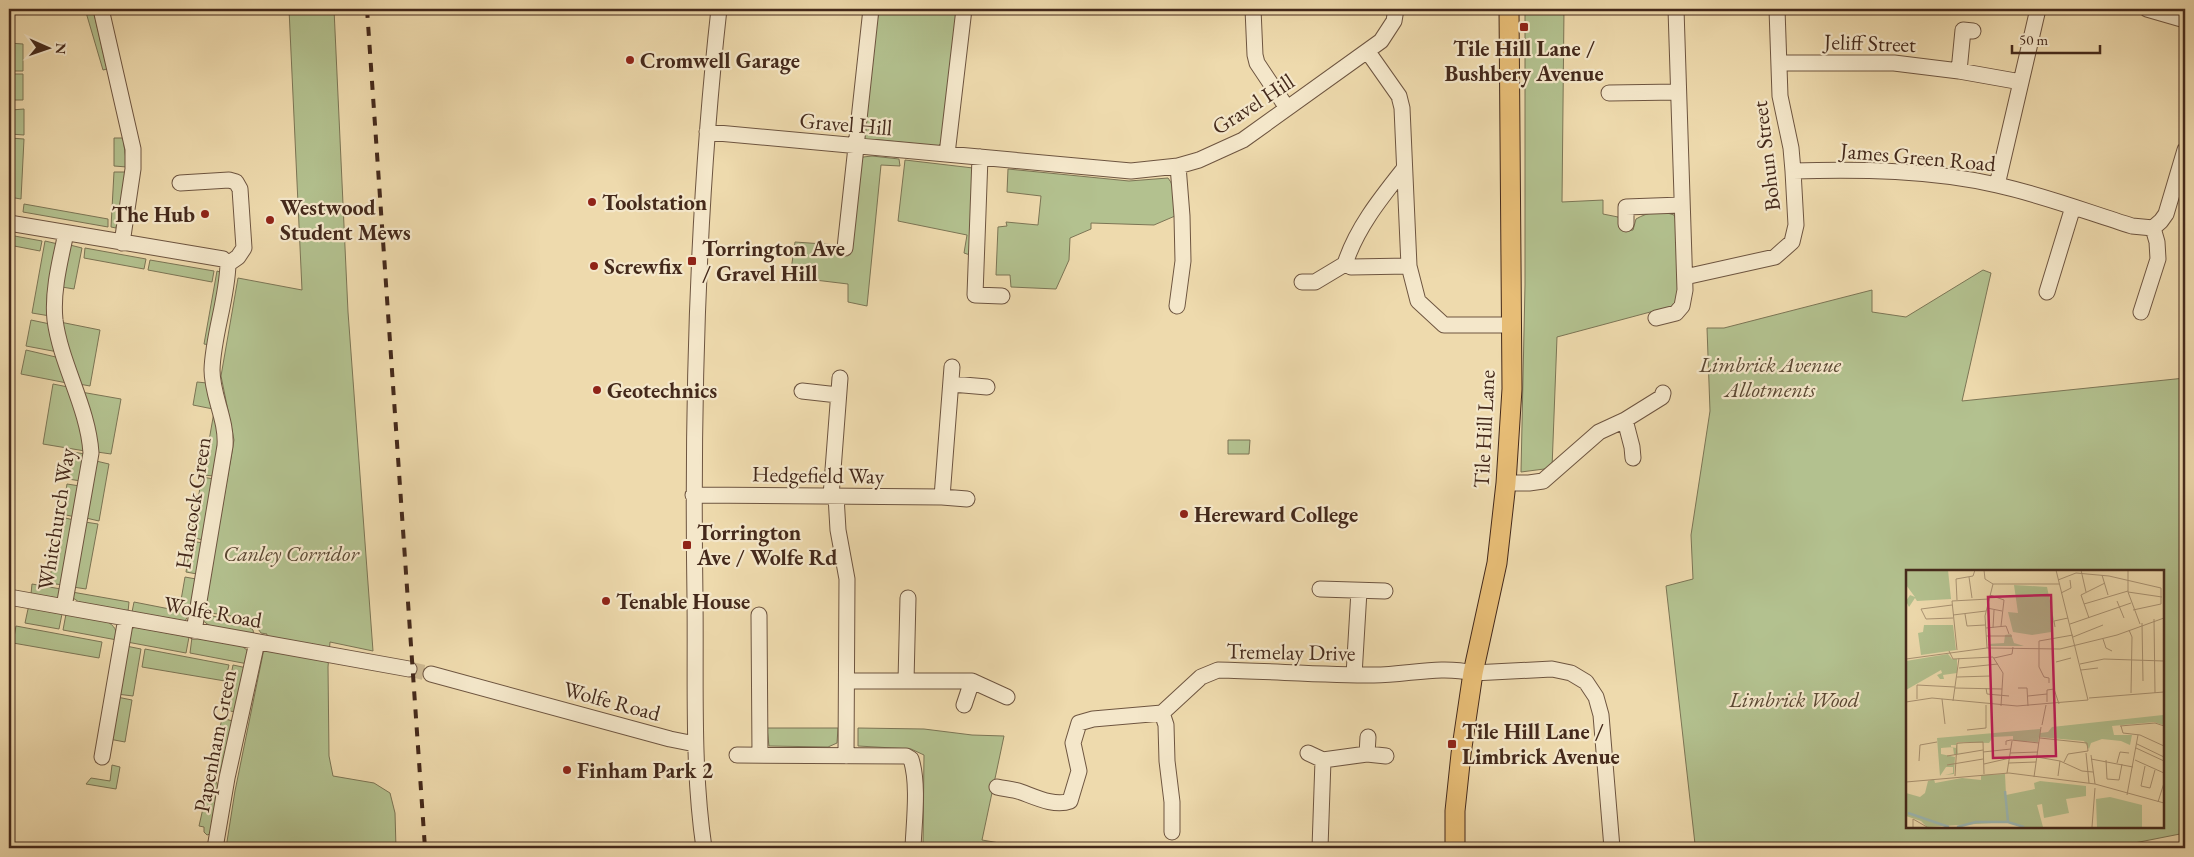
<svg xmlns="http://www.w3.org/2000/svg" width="2194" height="857" font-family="'EB Garamond',serif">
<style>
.green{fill:#b3c18f;stroke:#7c7555;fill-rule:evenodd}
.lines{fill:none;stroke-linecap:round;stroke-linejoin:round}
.minor-tunnel{stroke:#ccb790;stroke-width:15;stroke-dasharray:15 8;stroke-linecap:butt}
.minor-casing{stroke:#6e5540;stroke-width:17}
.major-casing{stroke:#44291b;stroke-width:21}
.minor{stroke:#f4e7ca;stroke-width:15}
.major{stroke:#e7bd76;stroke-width:19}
.rail{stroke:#44291b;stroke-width:4;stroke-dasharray:9 9;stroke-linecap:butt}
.poi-dot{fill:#8f2418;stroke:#f4e7ca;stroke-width:2}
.labels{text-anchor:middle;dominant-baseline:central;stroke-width:4.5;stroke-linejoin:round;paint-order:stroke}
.street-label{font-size:22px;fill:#44291b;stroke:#f4e7ca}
.poi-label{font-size:22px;font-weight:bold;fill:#44291b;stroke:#f4e7ca;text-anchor:start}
.park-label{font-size:22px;font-style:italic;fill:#5a4732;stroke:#f4e7ca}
.inset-river{fill:none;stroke:#9cb8b4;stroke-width:2.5}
.inset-road{fill:none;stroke:#aa9373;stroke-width:1}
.view{fill:#c2185b;fill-opacity:0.15;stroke:#c2185b;stroke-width:2.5}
.inset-edge{fill:none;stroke:#44291b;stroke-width:2.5}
</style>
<rect width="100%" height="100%" fill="#eedaad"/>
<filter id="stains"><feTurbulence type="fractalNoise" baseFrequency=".004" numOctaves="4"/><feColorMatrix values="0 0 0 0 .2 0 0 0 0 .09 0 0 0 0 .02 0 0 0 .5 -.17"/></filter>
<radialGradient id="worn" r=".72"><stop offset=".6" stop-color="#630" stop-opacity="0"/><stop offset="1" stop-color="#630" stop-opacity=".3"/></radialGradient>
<path class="green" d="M85,9H93L107,69L103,70Z
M289,9H334L348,312L373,651L330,642L328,667L329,756L333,776L374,783L390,793L395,813L396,848H226L235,791L267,634L261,633L251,619L204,612L234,440L221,376L238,278L302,290Z
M879,9H958L941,143L938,146L860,138Z
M1525,9H1564L1562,202L1603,200V214L1618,217L1623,230H1633L1636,219C1648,212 1660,210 1674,215L1676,220L1679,302L1675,310L1654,311L1557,337L1552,468L1521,472L1525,285Z
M9,43L23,44V71H9Z
M9,74H23V100H11Z
M24,109V135L10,134L11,110Z
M10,138L24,139L21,199L9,197Z
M114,138H123L127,167L114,166Z
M872,156L899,159L900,166L881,165L867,306L848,302V284L790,277L795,242L852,246L861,162L863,157Z
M905,160L973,168V256L964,253L967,235L898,221Z
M1008,169L1129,181L1168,178C1176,187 1175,204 1175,216L1154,225L1091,223V229L1070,238L1069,260L1056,289L1011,287L1010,275H996L998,227L1007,226L1006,222L1038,225L1041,196L1007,192Z
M114,172H126L116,228L111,227Z
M24,204L108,219V227L23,212Z
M9,235L42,241L40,251L9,245Z
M45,241L58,244L50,316L32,313Z
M70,245L82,248L74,289L62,287Z
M85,248L146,259L144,269L84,258Z
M150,260L214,271L212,282L148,270Z
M1983,270L1991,273L1962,401L2185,378V833L2109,848H1702L1695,844L1666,586L1693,579L1691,535L1710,411L1707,328H1724L1872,290V312L1906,317ZM1908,571H2163V826H1908Z
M217,271L223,273L210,345L204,344Z
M31,320L50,324L58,352L26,346Z
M60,322L100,330L90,386L79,384Z
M26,350L60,358L67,383L21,374Z
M197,382L207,383L213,409L193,405Z
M53,384L68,387L83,438L85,451L43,444Z
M81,392L121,399L111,454L97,452Z
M214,412L219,431L214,476L203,475Z
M1228,440H1250L1249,454H1228Z
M73,452L85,454L81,481L68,479Z
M96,461L109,464L99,521L86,518Z
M202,477L214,479L203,540L191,537Z
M67,484L80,486L75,517L62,514Z
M61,517L74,520L63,585L49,583Z
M85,522L98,524L86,589L73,587Z
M191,541L203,543L197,574L186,572Z
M185,577L196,579L191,608L180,606Z
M32,584L61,589L60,597L57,598L31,594Z
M72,592L129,602L128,612L79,602L73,598Z
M134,602L190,613L185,621L132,612Z
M30,608L62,614L59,629L25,623L28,609Z
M66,614L106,621C115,626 117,630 117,640L63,630Z
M202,614L243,622L253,630L254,635L210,626L202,620Z
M16,626L102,642L99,658L13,643Z
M135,627L189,637L186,653L127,642L130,630Z
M192,637L242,646L249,652L248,664L190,653Z
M126,646L141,649L133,696L117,694Z
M145,649L229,665L225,681L142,667Z
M233,665L247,668L236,712L224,710Z
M117,697L132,700L125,742L109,739Z
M222,718L236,722L221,771L217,774L211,773Z
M767,728H838L837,743L828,747L769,746Z
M858,728L924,729L972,735L1004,736L982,840L1029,848H923L924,755L911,749L858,746Z
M112,765L120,767L116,789L86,784L91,778L110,781Z
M210,777L215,778L219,789L210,834L207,835L204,832V827L199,826Z"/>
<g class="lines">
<path class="minor-tunnel" d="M409,669L431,674"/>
<g class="minor-casing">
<path id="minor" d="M101,9L133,149V169L122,243
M1253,9L1255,55L1257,63L1287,108
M2147,9L2185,20
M1368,52L1399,96L1402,108L1409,266L1418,301L1444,325H1512
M1779,63H1894L1959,71L2021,82
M1959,71L1963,30L1973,31
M1609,93L1678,92
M707,132L1131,171L1178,166L1199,160L1243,140L1381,41L1394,21L1396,9
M947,154L964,9
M980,157L975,295L1002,296
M1403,170C1380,199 1356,229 1345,264L1351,267L1409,266
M1793,171C1861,169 1931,170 1997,185C2043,195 2087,212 2132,226L2153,228L2161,221L2166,214L2185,150
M180,183L229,180L236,182L240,189L244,248L238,257L228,264
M1997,185L2038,9
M9,223L223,259L228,264
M1626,224V207L1681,205
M845,248L871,9
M1685,277L1775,257L1792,242L1796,225L1793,171L1791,148L1780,96L1777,9
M1302,282H1315L1345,264
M2047,292L2073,207
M1177,306L1183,261L1182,216L1178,166
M2141,312L2158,259L2157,242L2153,228
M1656,318L1676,313L1682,306L1685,290L1676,9
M952,384L987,387
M802,391L838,395
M1625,420L1662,397L1663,393
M1506,483H1529L1543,481L1599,432L1625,420L1632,447L1633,458
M693,495L942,497L952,367
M831,496L840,378
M836,496L838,530L847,579L846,756
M942,497L967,499
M1320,589L1385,591
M9,597L409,669
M64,607L91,453C88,407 61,365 55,320C52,292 60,261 66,233
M759,615L760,755
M194,631L225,446C227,420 212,396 212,370C213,335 227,300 228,264
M431,674L670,739L695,744
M1354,675L1359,591
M847,681H972L1007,697
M906,681L908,598
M964,705L972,681
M1162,713L1166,725L1167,761L1172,802V832
M1308,753L1323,760
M1367,754L1368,737
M737,755L906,756L911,759C919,784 914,822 913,848
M102,757L126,618
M997,787C1005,789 1013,789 1021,792C1035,797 1055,807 1070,801L1079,771L1073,743L1079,723L1093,719L1162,713L1201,677L1218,670C1270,671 1322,675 1374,675C1408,675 1440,665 1473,673L1552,669L1571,673L1586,682L1596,697L1601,715L1612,848
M215,848L227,778L257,642
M704,848C692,766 696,682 695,599C692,402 697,205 719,9
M1320,848L1323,760L1367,754L1386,756"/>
</g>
<g class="major-casing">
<path id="major" d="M1455,848V811L1461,754L1473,673L1497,563L1506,483L1512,389L1509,9"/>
</g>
<use href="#minor" class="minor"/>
<use href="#major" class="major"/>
<path class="rail" d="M367,9L425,848"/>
</g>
<g class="poi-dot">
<rect x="1519" y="22" width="10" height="10" rx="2.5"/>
<circle cx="630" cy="60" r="5"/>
<circle cx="592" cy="202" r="5"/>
<circle cx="205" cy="214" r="5"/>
<circle cx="270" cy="220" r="5"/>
<rect x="687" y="256" width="10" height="10" rx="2.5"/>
<circle cx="594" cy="266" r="5"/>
<circle cx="597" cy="390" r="5"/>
<circle cx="1184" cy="514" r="5"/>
<rect x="682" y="540" width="10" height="10" rx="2.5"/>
<circle cx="606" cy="601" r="5"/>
<rect x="1447" y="739" width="10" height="10" rx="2.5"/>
<circle cx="567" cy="770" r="5"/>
</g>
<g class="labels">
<g class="street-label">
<text transform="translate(1870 43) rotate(2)">Jeliff Street</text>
<text transform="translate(1253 104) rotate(-33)">Gravel Hill</text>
<text transform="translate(846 124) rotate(5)">Gravel Hill</text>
<text transform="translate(1766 156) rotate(-97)">Bohun Street</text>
<text transform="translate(1918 157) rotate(5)">James Green Road</text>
<text transform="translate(1484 429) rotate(-87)">Tile Hill Lane</text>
<text transform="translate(818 475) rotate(1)">Hedgefield Way</text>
<text transform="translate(193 503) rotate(-81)">Hancock Green</text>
<text transform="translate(56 519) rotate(-81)">Whitchurch Way</text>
<text transform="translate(213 612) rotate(10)">Wolfe Road</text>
<text transform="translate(1291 652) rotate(1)">Tremelay Drive</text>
<text transform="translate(612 701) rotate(15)">Wolfe Road</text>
<text transform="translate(215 741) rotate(-79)">Papenham Green</text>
</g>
<g class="poi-label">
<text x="1524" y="48" text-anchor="middle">Tile Hill Lane /<tspan x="1524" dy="25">Bushbery Avenue</tspan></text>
<text x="640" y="60">Cromwell Garage</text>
<text x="602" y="202">Toolstation</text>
<text x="280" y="207">Westwood<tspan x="280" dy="25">Student Mews</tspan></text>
<text x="195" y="214" text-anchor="end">The Hub</text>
<text x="702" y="248">Torrington Ave<tspan x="702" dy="25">/ Gravel Hill</tspan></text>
<text x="604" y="266">Screwfix</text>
<text x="607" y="390">Geotechnics</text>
<text x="1194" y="514">Hereward College</text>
<text x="697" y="532">Torrington<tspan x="697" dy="25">Ave / Wolfe Rd</tspan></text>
<text x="616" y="601">Tenable House</text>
<text x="1462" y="731">Tile Hill Lane /<tspan x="1462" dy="25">Limbrick Avenue</tspan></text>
<text x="577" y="770">Finham Park 2</text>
</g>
<g class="park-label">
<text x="1770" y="364">Limbrick Avenue<tspan x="1770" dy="25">Allotments</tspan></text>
<text x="291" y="553">Canley Corridor</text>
<text x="1794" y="699">Limbrick Wood</text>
</g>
</g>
<g transform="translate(1906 570)">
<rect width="258" height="258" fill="#eedaad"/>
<path d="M0,0H42L45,29L11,31L9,28L3,37L0,31L4,25L9,27L0,15ZM108,15L141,17L148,50L145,62L126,65L107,62L102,42L112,43ZM18,55H47L50,80L15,85L12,63L17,62ZM105,64L108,73L118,76H83L82,74L98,73L99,65ZM42,84L46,89H51V103L37,105L38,109H34L31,105L36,103L35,100L0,120V91ZM257,145V155L248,152L206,156L208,165H226L224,175L215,171L196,169L185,173L183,179L178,171L133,167L132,172L114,171L107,170V166L87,167L83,173L51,172L50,175H45V177L50,178L51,173H58L51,174L52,184L61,181L48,185L47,177L35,178V184L49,187L48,204L39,205L47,203V197H40L34,206L31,168L134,159V163L142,162L146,157ZM99,204L100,225L129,219L128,213L134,211L180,216V226L160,229L163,243L138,248L136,234L131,235L137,257H118L102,252L21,257L15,251L0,246V223L14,227L19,223L22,211L28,209L29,213L56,208L75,210V205ZM204,227L236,235V257H191L190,229Z" fill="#b3c18f"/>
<path class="inset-river" d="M99,221L102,252M2,243L43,257M51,257L70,252H102L118,257"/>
<path class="inset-road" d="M78,0L79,9L87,14H153M175,0L180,22M222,0V22L234,54M196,5L202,25M63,7L66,28M152,10L170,3L203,6L255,18V34L227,40M222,22L256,27M155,23L165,18L164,10M84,25L98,30L95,56M51,30L50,9L67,6L69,0M211,31L218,48M178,34L222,21M46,35L15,39L20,49L47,48M81,38L96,41M59,44L61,56L79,55M47,45L80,41M183,48L175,25L199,13M248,49L249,123M236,53L237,111M164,54L225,33M149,57L148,51L162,48M80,58L100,56L103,64M87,58L88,40M223,60L226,67L225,123M80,66H106M167,67L197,55M197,69L200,78L206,81M81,78L79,46L87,14M51,80L46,31L83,29M43,81L47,89L87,87L97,103L95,136M88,88L106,84L107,77M0,89L81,78L154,79L211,65L258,48M150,92L165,88M174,94L198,89L258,91M84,96L85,118M53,98L92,94M175,100L192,98M51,107L85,106M143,113V108L138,107L133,97V71L167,65M49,118L96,119M80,118L81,124L103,126M112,118H121L122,136M122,126L141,124M183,128L258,122M11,129V115L49,117M36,129L39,154M47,131L53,88M0,132L26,128L111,136L182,130L150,0M141,132V120L148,119L153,134M136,155L140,135M214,156L249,153L258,156M215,156L217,163L234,165L258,176M61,160L80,158V135M134,168L181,173L182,181L162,184L158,192M231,174L258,187M100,175V171L105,170L133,173M230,178L258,191M77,182L105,179M104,183L132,182M180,183L183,213M185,185L189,214M41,186L77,180M131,187L154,191L176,201L187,202M185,189L227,197M200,190L201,209L213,210L216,194M229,190L258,203M13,191L14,175L31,172M103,193L130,192M211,193L214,182L223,183M78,194L104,188M41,195L77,189M239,196L235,216L244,218L249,200M101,203L106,171M49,206L51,173L77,172L78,204M152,206L154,191M128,207L135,157M0,212L103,203L189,214L258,233M221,225L232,165M252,232L258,213M7,257V249L21,257M186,257L189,218"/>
<path class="view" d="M145,25L150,186L87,188L82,27Z"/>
<rect width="258" height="258" class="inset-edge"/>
</g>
<rect width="2194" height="857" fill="none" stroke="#eedaad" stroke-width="30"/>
<rect x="10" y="10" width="2174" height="837" fill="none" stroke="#44291b" stroke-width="2.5"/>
<rect x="15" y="15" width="2164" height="827" fill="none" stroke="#44291b"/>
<g transform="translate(48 48) rotate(92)" stroke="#f4e7ca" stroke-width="4" paint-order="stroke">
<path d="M0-4L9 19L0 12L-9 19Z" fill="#44291b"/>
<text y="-8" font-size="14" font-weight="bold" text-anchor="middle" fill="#44291b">N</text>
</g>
<path d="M2012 45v8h88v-8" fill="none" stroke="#44291b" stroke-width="2.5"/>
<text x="2019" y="45" font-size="15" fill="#44291b" stroke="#f4e7ca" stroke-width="4" paint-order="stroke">50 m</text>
<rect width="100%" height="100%" filter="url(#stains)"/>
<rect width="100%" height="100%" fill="url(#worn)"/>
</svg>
